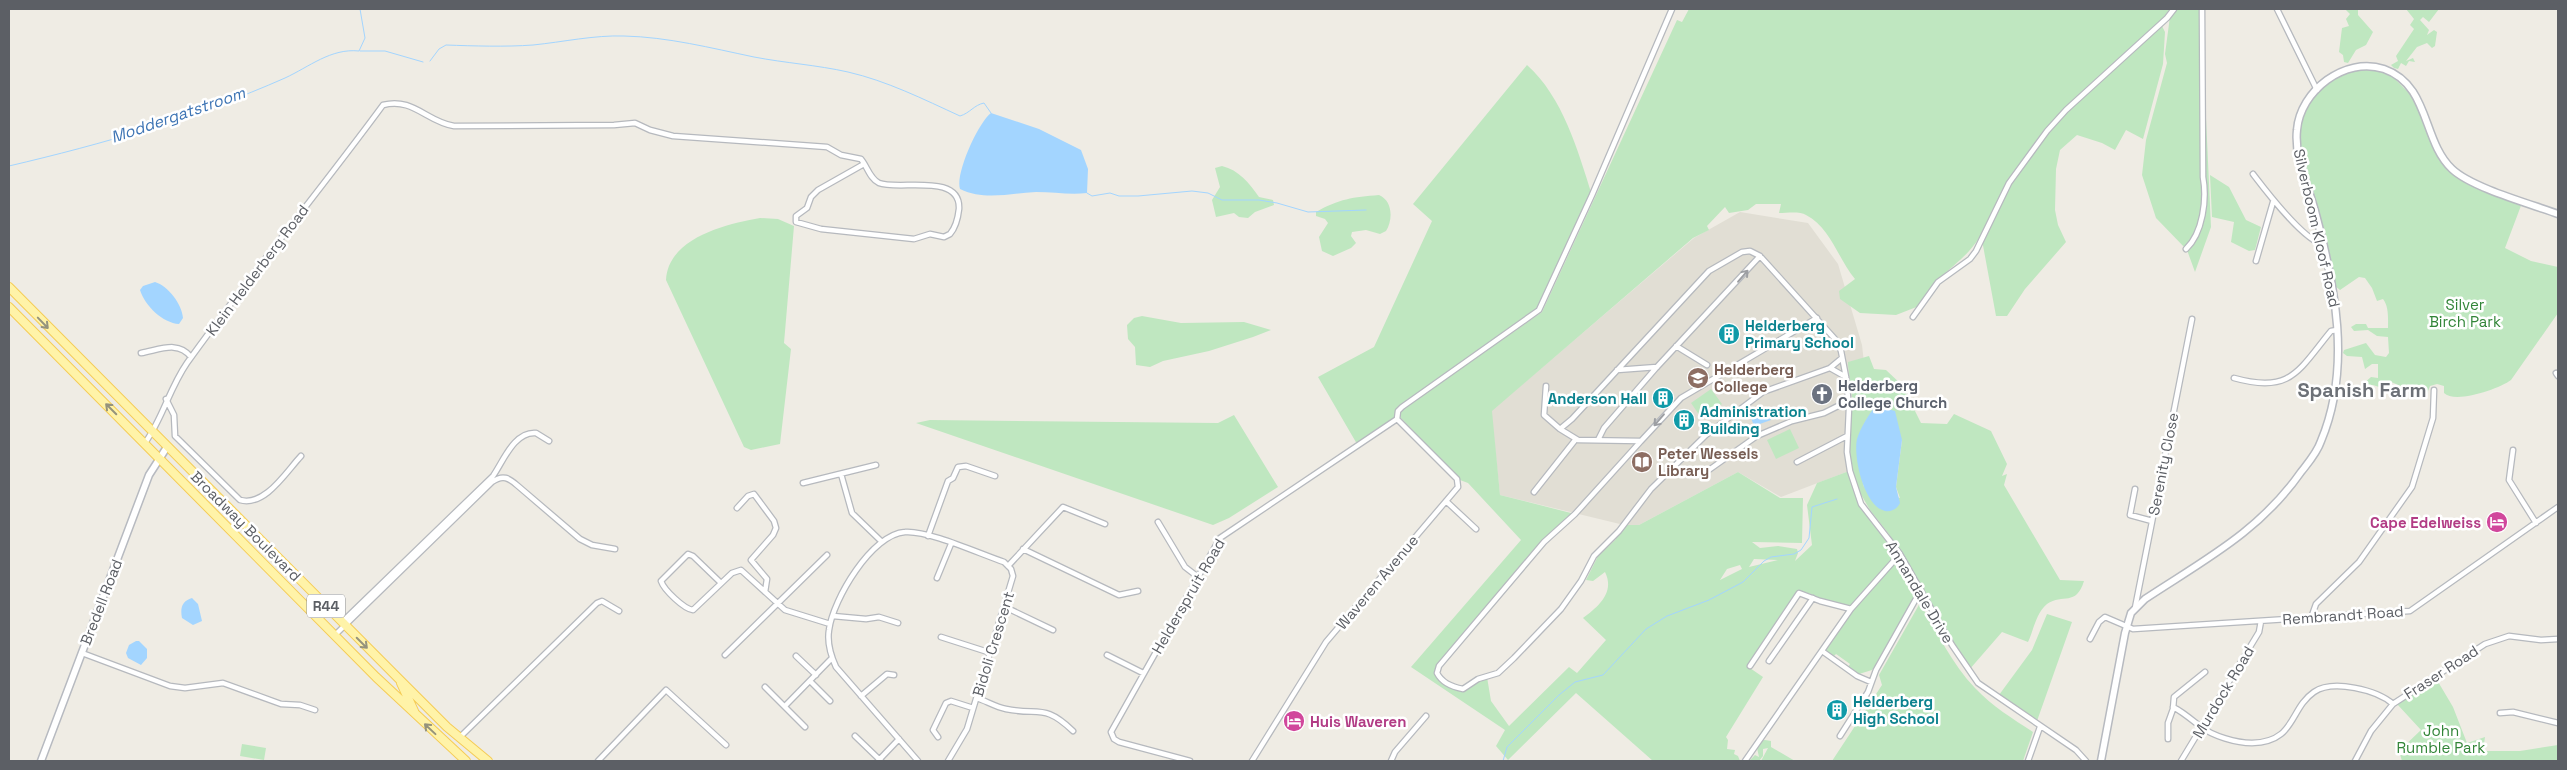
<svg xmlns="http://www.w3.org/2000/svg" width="2567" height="770" font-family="'Space Grotesk',sans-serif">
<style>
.education{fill:#e1ded4}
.green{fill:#bfe7c0;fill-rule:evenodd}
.water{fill:#a3d5ff}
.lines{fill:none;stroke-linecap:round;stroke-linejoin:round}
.stream{stroke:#a3d5ff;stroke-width:1}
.street-casing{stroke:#b6b9be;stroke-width:7}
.secondary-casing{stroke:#b7bac0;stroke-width:9}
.primary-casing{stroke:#f5cc56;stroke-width:10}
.street{stroke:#fff;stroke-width:4.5}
.secondary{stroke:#fff;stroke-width:6}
.primary{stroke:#fff3a8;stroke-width:8}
.oneway{stroke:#9d9fa3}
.oneway2{stroke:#95937c}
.labels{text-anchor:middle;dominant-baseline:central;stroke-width:5;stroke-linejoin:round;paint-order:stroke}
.shield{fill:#fff;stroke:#8d8f93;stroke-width:1}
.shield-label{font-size:14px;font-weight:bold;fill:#5c5f65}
.street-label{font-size:15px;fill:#5c5f65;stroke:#fff}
.park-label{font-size:15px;fill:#328538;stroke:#fff}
.culture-label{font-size:15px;font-weight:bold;fill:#0d838f;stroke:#fff;text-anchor:start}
.education-label{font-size:15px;font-weight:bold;fill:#785e54;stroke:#fff;text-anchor:start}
.worship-label{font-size:15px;font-weight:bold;fill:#5b616d;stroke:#fff;text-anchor:start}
.hotel-label{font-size:15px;font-weight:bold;fill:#b23c85;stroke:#fff;text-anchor:end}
.water-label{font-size:16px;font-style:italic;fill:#3d74b4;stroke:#fff}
.district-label{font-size:20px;font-weight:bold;fill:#6d7177;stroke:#fff}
</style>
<rect width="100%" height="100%" fill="#efece4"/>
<path class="education" d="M1740,212L1808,223L1838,264L1862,345L1875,461L1781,497L1738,472L1639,525H1624L1500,495L1491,411L1694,238Z"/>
<path class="green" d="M1689,9H2170L2160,22L2165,32L2163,64L2143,139L2126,130L2115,150L2102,143L2077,135L2060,150L2056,169L2055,210L2058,225L2066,242L2025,289L2007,316H1996L1982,240L1979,238C1962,265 1934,275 1919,306L1896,315L1860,313L1840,299L1839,291L1855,279C1838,259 1831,228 1806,215C1800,211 1787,213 1779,213L1781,204H1756L1748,210L1729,213L1725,207L1707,226L1709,230L1693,238L1492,411L1500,495L1575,514L1544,542L1437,669L1443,681L1463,689L1487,677L1491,701L1509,726L1569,667L1577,673L1606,640L1583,618C1599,606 1615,592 1605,572L1593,581L1586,580L1598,556L1616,539L1613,537L1624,525H1639L1738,472L1780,498H1803L1802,543L1752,542L1760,548L1778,546L1797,549L1798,553L1795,561L1812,545L1807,505L1817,483L1849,471C1855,504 1877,527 1897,554L1852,606C1833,611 1813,589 1798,592L1793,598L1747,666L1763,677L1726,737L1728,740L1727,749L1735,750L1734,754L1738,756L1740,761H1653L1576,693L1508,760L1496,746L1505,730L1411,667L1521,540L1468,483L1460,480L1399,416L1400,411L1542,312L1677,20L1682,22ZM1754,559L1778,560L1749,567ZM1740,565L1742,569L1720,580L1727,569Z
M2171,9H2201L2211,227L2195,272L2187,250L2156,218L2142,175L2146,140L2167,63L2165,54Z
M2345,9H2358V15L2373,32L2366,45L2356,50L2348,63L2344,62L2343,55L2339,52L2342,28L2349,26L2346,19L2350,14Z
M2406,9H2439L2429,22L2423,17L2420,20L2429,30L2427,35L2434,30L2437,32L2435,46L2432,48L2427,43L2417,47L2406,61L2413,58L2415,62L2409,61L2406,66L2401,63L2398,69L2394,68L2391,65L2398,61L2396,56L2414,29L2410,25L2414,19Z
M1527,65C1563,97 1578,151 1592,195L1539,310L1402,407L1397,418L1357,444L1318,377L1374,347L1432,221L1413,204Z
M2365,68L2391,75L2412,96L2446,167L2522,203L2505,248L2531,261L2558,267V313L2511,380C2499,389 2455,404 2444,393V386L2437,384L2430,386L2426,396H2423L2389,381L2385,389L2373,385L2368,387L2363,384L2371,377L2378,378V364H2372L2365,369L2362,357L2347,356L2343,353L2344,350L2366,343L2375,355L2386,357L2389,353L2388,337L2377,336L2368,330L2354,331L2351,327L2356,324H2366L2368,328H2388C2388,318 2389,307 2383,299L2377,301L2372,288L2365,278L2359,277L2340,290L2335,286C2333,264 2327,239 2320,218C2307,176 2281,125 2321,89C2334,77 2347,72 2365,68Z
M1222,166C1239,170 1249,183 1259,197L1273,200L1274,205L1255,212L1248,218L1239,217L1234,213L1216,217L1212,200L1220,187L1215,168Z
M2210,175L2229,187L2246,220L2261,227L2255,250L2249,251L2231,242L2234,222L2212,217Z
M1379,195C1393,201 1393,220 1386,231L1380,234L1366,230L1352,232L1351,236L1356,243L1351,248L1333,256L1322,251L1319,237L1328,223L1325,219L1316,216V212C1339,199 1353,197 1379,195Z
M760,218L778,219L794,226L784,343L791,349L780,444L751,450L744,447L666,280C668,238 726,224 760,218Z
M1142,316L1181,323L1244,322L1271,330L1253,337L1209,351L1163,361L1150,367L1136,365L1135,347L1128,339L1127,325L1134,318Z
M1869,356L1874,369L1886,370L1902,385L1921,423L1947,424L1954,414L1991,431L2007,464L2002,476L2007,474L2004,485L2060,580L2084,581C2076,607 2063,593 2047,604C2036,613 2034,629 2028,642L2002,632L1969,670L1888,533L1870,510L1859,491L1852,468L1848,435L1849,419L1853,404L1848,365V362ZM1871,414L1902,440L1896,487L1900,498L1864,487C1857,462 1852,436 1871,414Z
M1711,389L1722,404L1702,419L1691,403Z
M1234,415L1278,487L1229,518L1213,525L916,423L930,420L1218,423Z
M1790,429L1799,448L1776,459L1767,440Z
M1898,557L1918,591L1876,665L1872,670L1859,674L1848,667L1850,664L1836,654L1833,657L1826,651V646L1852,610Z
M1920,603C1937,632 1952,664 1975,688C1992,706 2013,719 2033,732L2023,761H1832L1882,685L1879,675Z
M2047,614L2072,622L2037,721L1999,695L2032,650Z
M2437,680L2453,707L2467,743L2485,737L2483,751H2520L2558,745V726V761H2402L2399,751L2421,730L2397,704Z
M1765,740L1771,741V747L1795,761H1761L1768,748L1763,749V756L1759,761H1749L1755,755L1759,757L1757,748L1758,741Z
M242,744L266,748L264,760L240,756Z"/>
<path class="water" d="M991,113L1039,129L1081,150L1088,169L1087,193C1070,195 1054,192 1036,192C1010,193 985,201 960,189C955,174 978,123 991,113Z
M155,282C168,286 182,304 183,318L179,324C163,323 145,306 140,290L143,286Z
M1876,406L1895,411L1902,440L1896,487L1900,503C1897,509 1892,512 1885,511C1864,506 1853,457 1857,439C1860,429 1869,413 1876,406Z
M1768,411L1771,420L1754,426L1751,418Z
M192,598L198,604L202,621L193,625L182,618C180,608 182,601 192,598Z
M136,641H139L147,649V658L141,665L128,658L126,653L129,645Z"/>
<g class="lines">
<path class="stream" d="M360,51H385L423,62
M430,61L439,49L446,45C473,46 506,47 533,45C563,42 594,35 624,36C668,37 711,48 754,57C785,63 817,65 848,72C887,81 923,99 960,116C970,113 974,105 984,103L991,113
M9,166C103,144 197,117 285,78C309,67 331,48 359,51L365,38L360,9
M1087,193L1092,196L1110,193L1119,196H1138L1192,191L1208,193L1222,200H1259L1277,203L1308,212L1366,210
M1503,761L1507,747L1559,695L1575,682L1603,675L1646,629L1667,616L1709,600L1743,582L1764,561L1771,557L1794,554L1801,550L1809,538L1812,507L1837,499"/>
<g class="street-casing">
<path id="street" d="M2277,9L2317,90
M2253,174C2266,191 2303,240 2324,245
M2186,249C2203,233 2207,199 2203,177L2202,9
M2256,261L2273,202
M1913,317L1938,282L1970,259L1976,251L2009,183L2047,131L2066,110L2167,18L2174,9
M1676,346L1707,365
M141,353C159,350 178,340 191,357
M1830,368L1846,377
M1617,370L1657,367
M2556,373L2558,376
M2234,378C2291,394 2298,371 2331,331L2337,330
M1546,386L1544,415L1560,429L1578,440L1641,441L1681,398L1817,318
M166,399L174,415L175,436L240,500C265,507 286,472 301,456
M1397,419L1398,411L1402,407L1539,310L1592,195L1672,9
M1560,429L1572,419L1709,271L1742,252L1750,251L1760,256L1835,339L1841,351L1846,377L1849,408L1847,452L1850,471L1861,504L1900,554L1952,645L1978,683L2076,750L2086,761
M1598,440L1604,428L1656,368L1760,256
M1641,441L1575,514L1544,542L1439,666L1437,673C1442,683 1452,687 1463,689L1478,679L1498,673L1514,658L1561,609L1581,581L1594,556L1619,531L1651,489L1706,435L1763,392L1830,368L1842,358
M145,443C163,418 169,389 187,363C250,275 319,192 383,105C413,97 427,122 454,126L614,125L635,123L650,130L673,136L827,147L841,155L861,159C867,166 870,179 879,183C898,191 961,172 959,209C958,218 956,227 950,234L944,237L930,234L914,239L821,229L796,222V216L807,208L811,197L818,190L864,164
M2513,450L2509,480L2536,523
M1797,462L1847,436
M1706,472L1757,436L1792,421L1824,413L1848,401
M841,474L852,513L881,541
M803,483L876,465
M2135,489L2130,515L2152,521
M1534,492L1576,439
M1446,501L1476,529
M737,508L748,496L754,494L774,521L776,528L773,535L751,560L767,579L765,592
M1158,522L1185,567L1198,577
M928,536L948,481L953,478L958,467L966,466L995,476
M1023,549L1119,595L1138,591
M1008,566L1063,507L1105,524
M937,578L951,544
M721,583L693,556L688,554L661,581C664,590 684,609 693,610L732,573L741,570L785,610L830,624
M1005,607L1053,630
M2135,608L2192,319
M833,616L866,619L879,617L898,623
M2311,618L2316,604L2359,562L2412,487L2433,418L2434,390
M342,622L493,476C503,462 514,431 536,433L549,441
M335,635L492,482C503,474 509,478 518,486L580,539L592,545L615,549
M941,637L991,653
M2090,639L2099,622L2105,617L2133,629L2410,611L2558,507
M1822,651L1857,676L1871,682
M82,653L170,686L185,688L223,683L281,704L300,705L315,710
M725,655L827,555
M1107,655L1143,673
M796,656L816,675
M1769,661L1813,598
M1750,666L1799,593L1820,601L1851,609
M810,681L830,701
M765,687L805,727
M861,696L887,674L894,675
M977,698C986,701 996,707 1006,709C1039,716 1044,703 1073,731
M785,706L832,658
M2173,707C2183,712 2192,720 2201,727C2213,736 2236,743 2252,743C2296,742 2289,709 2314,692C2333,679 2377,690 2393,704
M2500,713L2513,712L2558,723
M855,736L881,761
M1840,736L1868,692L1876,670L1921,590
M938,737L933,730L946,703L951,701L973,708
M459,738L597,603L602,601L619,611
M2168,739V723L2173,709L2174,697L2205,672
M598,761L666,690L726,745
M878,761L899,739
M918,761L836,667C831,656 827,642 829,630C833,599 872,534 905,532C928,530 980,554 1004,562L1011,569L1013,576L967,729L948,761
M1190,761L1119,742L1114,739L1111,732L1220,538L1397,419
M1252,761L1326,642L1458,487L1457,479L1397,419
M1391,761L1395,752L1426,716
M1745,761L1851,609L1900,554
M2028,761L2040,727
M2181,761L2259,632L2261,621
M2355,761L2371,731L2393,704L2485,644L2509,636L2541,640L2558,639"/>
</g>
<g class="secondary-casing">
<path id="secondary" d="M41,761L149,475L167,447
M2101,761L2125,633L2131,613L2145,599C2204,560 2259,532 2301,472C2308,463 2317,453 2321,441C2352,367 2335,285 2315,211C2308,185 2294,157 2297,130C2300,91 2345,56 2384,69C2430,85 2422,141 2452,169C2472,188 2531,204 2558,214"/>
</g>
<g class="primary-casing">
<path id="primary" d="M9,287L399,679L447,727L488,761
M9,307L376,677L466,761
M401,683L414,711"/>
</g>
<use href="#street" class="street"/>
<use href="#secondary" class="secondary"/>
<use href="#primary" class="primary"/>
</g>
<defs><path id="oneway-shaft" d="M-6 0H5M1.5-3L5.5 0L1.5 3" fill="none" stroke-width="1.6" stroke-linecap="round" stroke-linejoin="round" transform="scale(1.25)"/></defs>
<g class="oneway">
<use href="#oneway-shaft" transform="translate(1743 276) rotate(-49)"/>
<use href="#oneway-shaft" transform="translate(1659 420) rotate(131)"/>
</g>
<g class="oneway2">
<use href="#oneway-shaft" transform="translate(43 323) rotate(46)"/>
<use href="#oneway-shaft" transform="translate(111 409) rotate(-135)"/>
<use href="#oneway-shaft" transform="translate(362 643) rotate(45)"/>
<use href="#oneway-shaft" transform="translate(430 729) rotate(-137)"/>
</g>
<defs>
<g id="building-disc" transform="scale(1.125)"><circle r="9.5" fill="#0f9aa8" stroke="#fff"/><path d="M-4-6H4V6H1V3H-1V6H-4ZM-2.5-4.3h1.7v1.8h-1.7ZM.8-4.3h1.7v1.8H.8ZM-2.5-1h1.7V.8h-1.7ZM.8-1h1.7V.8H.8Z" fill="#fff"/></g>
<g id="university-disc" transform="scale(1.125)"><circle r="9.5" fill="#8d6e63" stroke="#fff"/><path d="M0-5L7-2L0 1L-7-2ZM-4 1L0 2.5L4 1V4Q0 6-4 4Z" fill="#fff"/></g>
<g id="church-disc" transform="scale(1.125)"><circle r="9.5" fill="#6b7280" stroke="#fff"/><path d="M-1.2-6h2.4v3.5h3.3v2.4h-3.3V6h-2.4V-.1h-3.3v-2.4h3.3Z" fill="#fff"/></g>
<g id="library-disc" transform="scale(1.125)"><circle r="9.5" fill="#8d6e63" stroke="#fff"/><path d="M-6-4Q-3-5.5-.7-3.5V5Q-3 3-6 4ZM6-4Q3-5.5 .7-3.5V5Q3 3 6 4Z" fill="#fff"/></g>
<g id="hotel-disc" transform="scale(1.125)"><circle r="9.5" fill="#d1479c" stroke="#fff"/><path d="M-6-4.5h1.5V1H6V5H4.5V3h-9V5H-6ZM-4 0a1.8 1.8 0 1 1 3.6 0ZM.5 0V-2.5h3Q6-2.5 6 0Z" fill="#fff"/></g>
</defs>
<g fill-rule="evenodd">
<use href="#building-disc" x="1729" y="334"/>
<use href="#university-disc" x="1698" y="378"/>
<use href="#church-disc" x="1822" y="394"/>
<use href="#building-disc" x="1663" y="398"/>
<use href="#building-disc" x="1684" y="420"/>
<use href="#library-disc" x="1642" y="462"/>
<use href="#hotel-disc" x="2497" y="522"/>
<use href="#building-disc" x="1837" y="710"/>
<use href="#hotel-disc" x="1294" y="721"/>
</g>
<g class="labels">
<rect class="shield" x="307" y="594.5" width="38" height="23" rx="4"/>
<g class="shield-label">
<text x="326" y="606">R44</text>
</g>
<g class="street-label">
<text transform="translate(2317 228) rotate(77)">Silverboom Kloof Road</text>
<text transform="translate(257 270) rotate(-53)">Klein Helderberg Road</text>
<text transform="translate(2163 464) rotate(-79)">Serenity Close</text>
<text transform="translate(246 526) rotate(45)">Broadway Boulevard</text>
<text transform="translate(1377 582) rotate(-50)">Waveren Avenue</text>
<text transform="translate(1920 592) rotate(59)">Annandale Drive</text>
<text transform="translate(1188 596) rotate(-60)">Helderspruit Road</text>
<text transform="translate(101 602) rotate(-69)">Bredell Road</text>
<text transform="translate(2343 615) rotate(-4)">Rembrandt Road</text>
<text transform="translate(993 644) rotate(-73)">Bidoli Crescent</text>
<text transform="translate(2441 672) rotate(-33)">Fraser Road</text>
<text transform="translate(2223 692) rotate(-59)">Murdock Road</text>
</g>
<g class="park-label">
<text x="2465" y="304">Silver<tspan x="2465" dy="17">Birch Park</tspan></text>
<text x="2441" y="730">John<tspan x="2441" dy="17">Rumble Park</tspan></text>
</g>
<g class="culture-label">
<text x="1745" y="325">Helderberg<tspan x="1745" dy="17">Primary School</tspan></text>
<text x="1647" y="398" text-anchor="end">Anderson Hall</text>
<text x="1700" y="411">Administration<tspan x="1700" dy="17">Building</tspan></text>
<text x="1853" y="701">Helderberg<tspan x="1853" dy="17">High School</tspan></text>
</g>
<g class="education-label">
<text x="1714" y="369">Helderberg<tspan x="1714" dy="17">College</tspan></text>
<text x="1658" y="453">Peter Wessels<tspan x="1658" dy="17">Library</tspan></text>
</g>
<g class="worship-label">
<text x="1838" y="385">Helderberg<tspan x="1838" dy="17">College Church</tspan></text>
</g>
<g class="hotel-label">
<text x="2481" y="522">Cape Edelweiss</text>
<text x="1310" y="721" text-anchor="start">Huis Waveren</text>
</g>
<g class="water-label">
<text transform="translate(178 115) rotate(-19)">Moddergatstroom</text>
</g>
<g class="district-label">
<text x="2362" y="390">Spanish Farm</text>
</g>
</g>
<rect width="2567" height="770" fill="none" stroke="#5c5f65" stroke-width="20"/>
</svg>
